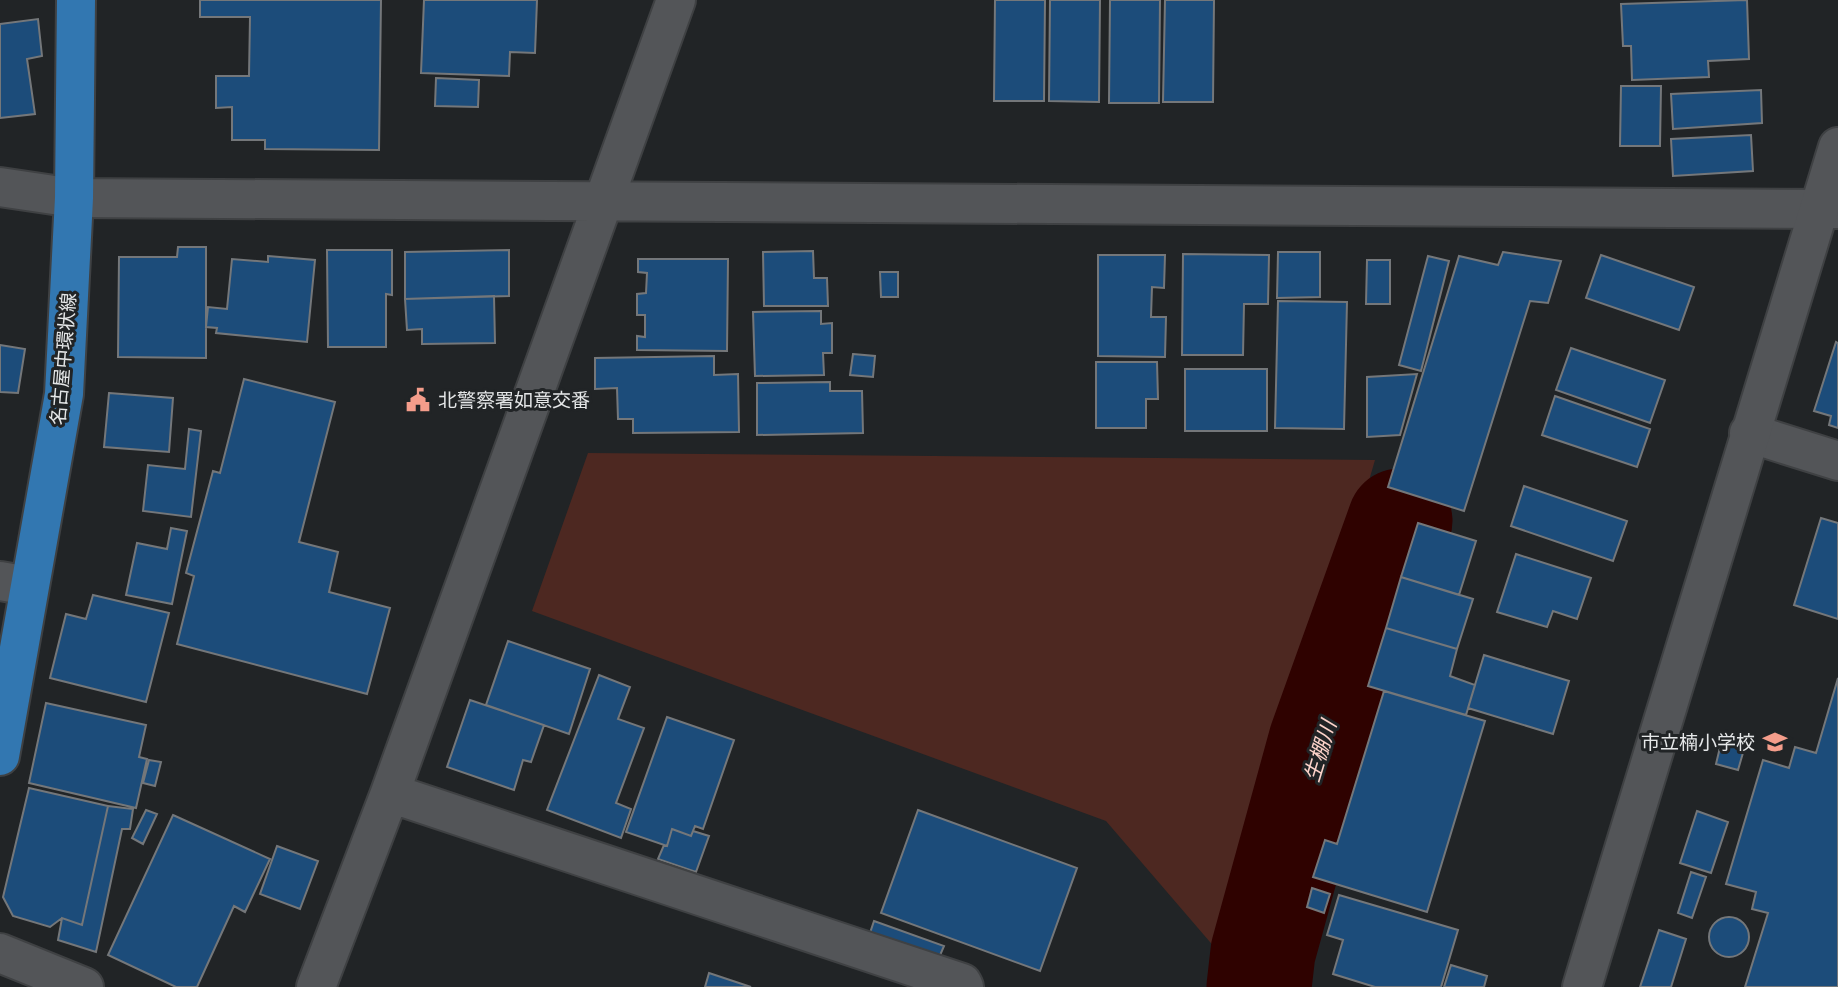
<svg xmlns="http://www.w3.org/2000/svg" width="1838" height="987" font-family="'PT Sans','Noto Sans JP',sans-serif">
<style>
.green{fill:#4d2821}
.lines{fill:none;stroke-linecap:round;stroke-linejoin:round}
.river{stroke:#2f0200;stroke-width:105}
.building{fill:#1c4c7a;stroke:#74777a;stroke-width:2}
.street-casing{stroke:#3f4143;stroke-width:42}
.secondary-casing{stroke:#3f4143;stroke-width:42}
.primary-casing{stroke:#3f4143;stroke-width:42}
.street{stroke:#535558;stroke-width:38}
.secondary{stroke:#535558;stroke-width:38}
.primary{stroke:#3277b1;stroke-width:38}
.labels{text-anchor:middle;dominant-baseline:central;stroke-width:6;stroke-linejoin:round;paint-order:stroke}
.street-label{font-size:19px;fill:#e5e7e8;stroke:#212426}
.poi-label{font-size:19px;fill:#e5e7e8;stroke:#212426;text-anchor:start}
.water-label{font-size:21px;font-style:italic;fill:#fdd3ca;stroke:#212426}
</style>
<rect width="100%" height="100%" fill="#212426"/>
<path class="green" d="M588,453L1375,460L1228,963L1106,821L532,611Z"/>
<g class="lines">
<path class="river" d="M1259,987L1263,952L1321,741L1400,521"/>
</g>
<path class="building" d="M200,0H381L379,150L265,149V140H232V107L216,108V76H249L250,17H200Z
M424,0H537L535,53L510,52L509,76L421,73Z
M995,0H1045L1044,101H994Z
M1050,0H1100L1099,102L1049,101Z
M1110,0H1160L1159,103H1109Z
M1165,0H1214L1213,102H1163Z
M1747,0L1749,59L1708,61L1709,77L1632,80L1631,46H1623L1621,4Z
M38,19L42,56L27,59L35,114L0,118V24Z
M436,78L479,80L478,107L435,106Z
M1621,86H1661L1660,146H1620Z
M1761,90L1762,123L1673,129L1671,94Z
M1751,135L1753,171L1673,176L1671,139Z
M178,247H206V358L118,357L119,257H177Z
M327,250H392V295L386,294V347H328Z
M509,250V296L405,299V252Z
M813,251L814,278H827L828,306H764L763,252Z
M1278,252H1320V297L1277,298Z
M1503,252L1561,261L1548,303L1530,301L1464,511L1388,487L1459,256L1498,265Z
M1183,254L1269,255L1268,304H1244L1243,355H1182Z
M1098,255H1165L1164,288L1152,287L1151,317H1166L1165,357L1098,356Z
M1601,255L1694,287L1679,330L1586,298Z
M268,256L315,260L307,342L216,333L217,328L206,327L208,307L227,309L232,259L268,262Z
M1428,256L1449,261L1421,371L1399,365Z
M638,259H728L727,351L637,350V336L645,337V315H637V294L646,293L647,273L638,272Z
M1367,260H1390V304H1366Z
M880,272H898V297H881Z
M494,296L495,343L422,344V329L407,330L405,299Z
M1278,301L1347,302L1344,429L1275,428Z
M821,311V324L832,323V353H823L824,375L755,376L753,312Z
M1836,342L1838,343V428L1829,425L1831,416L1814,411Z
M0,345L25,349L18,393L0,392Z
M1571,348L1665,380L1650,423L1556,390Z
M853,354L875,356L873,377L850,375Z
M714,356V375L738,374L739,432L633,433V419H618L617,388L595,389V358Z
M1096,362H1157L1158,399H1146V428H1096Z
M1185,369H1267V431H1185Z
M1417,374L1400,435L1367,437V377Z
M244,379L335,402L299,542L338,552L329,592L390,608L367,694L177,644L194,576L186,573L213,471L220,473Z
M830,382V391H862L863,433L757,435V383Z
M109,393L173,398L169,452L104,447Z
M1555,396L1650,429L1637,467L1542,435Z
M189,429L201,431L191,517L143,511L148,465L185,469Z
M1524,486L1627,521L1613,561L1511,526Z
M1821,518L1838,523V619L1794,605Z
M1418,523L1476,541L1459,595L1401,577Z
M171,528L187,531L172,604L126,595L137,543L167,549Z
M1516,554L1591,578L1577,619L1553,611L1547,627L1497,612Z
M1401,577L1473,599L1457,649L1386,628Z
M93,595L169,613L146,702L50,678L66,614L86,619Z
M1386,628L1457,649L1450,676L1475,685L1466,715L1368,686Z
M508,641L590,669L569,734L486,705Z
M1484,655L1569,681L1553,734L1468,708Z
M599,675L630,687L618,719L644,728L616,803L631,809L621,838L547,810Z
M1838,678V987H1745L1768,913L1752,909L1756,892L1726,884L1763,760L1789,768L1795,747L1816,753Z
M1384,691L1485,721L1427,912L1313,877L1325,840L1337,844Z
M470,700L544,725L531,762L523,760L514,790L447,767Z
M46,703L146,725L139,757L147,759L136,808L29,783Z
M667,717L734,740L703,829L695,826L691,836L672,829L667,846L626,832Z
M1722,739L1745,746L1738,770L1716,764Z
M149,760L161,762L155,786L143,783Z
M29,788L108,806L82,925L62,918L50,927L13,916L3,897Z
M108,806L133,809L130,829H122L96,952L58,940L62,918L82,925Z
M146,810L157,814L143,844L132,838Z
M918,810L1077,868L1040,971L881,913Z
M1697,811L1728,822L1711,873L1680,863Z
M173,815L270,859L245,912L234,906L197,987H176L108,955Z
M672,829L691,836L693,831L709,836L696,872L658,859L664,845L667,846Z
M277,846L318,861L300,909L260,894Z
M1691,872L1706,877L1692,918L1678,913Z
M1312,888L1330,894L1324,913L1307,907Z
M1339,895L1458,930L1441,987H1375L1333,974L1343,940L1327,935Z
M1709 937a20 20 0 1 1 40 0a20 20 0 1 1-40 0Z
M874,921L944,946L938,960L869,936Z
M1659,930L1686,939L1671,987H1640Z
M1451,965L1487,976L1484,987H1444Z
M709,973L751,987H705Z"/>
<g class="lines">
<g class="street-casing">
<path id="street" d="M0,187L74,198L1838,209
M1749,433L1838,461
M0,581L29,586
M390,793L962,983L964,987
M0,953L84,987
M316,987L390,793L676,0"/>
</g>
<g class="secondary-casing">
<path id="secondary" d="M1582,987L1838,147"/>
</g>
<g class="primary-casing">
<path id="primary" d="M0,756L64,394L74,198L76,0"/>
</g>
<use href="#street" class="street"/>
<use href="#secondary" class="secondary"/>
<use href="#primary" class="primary"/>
</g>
<defs>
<g id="civic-bare" transform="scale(1.89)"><path d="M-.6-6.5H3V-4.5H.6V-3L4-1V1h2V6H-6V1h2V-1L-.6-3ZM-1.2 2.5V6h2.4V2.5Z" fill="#f49d8b" stroke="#212426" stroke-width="2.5" paint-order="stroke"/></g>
<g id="school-bare" transform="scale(1.89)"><path d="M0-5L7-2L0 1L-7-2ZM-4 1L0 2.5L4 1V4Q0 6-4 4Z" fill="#f49d8b" stroke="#212426" stroke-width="2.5" paint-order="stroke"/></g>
</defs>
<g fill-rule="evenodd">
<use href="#civic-bare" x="418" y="400"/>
<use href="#school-bare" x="1775" y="742"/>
</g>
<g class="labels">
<g class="street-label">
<text transform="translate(63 359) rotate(-85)">名古屋中環状線</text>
</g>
<g class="poi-label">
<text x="438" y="400">北警察署如意交番</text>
<text x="1755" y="742" text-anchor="end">市立楠小学校</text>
</g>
<g class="water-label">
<text transform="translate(1320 751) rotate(-73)">生棚川</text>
</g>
</g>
</svg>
